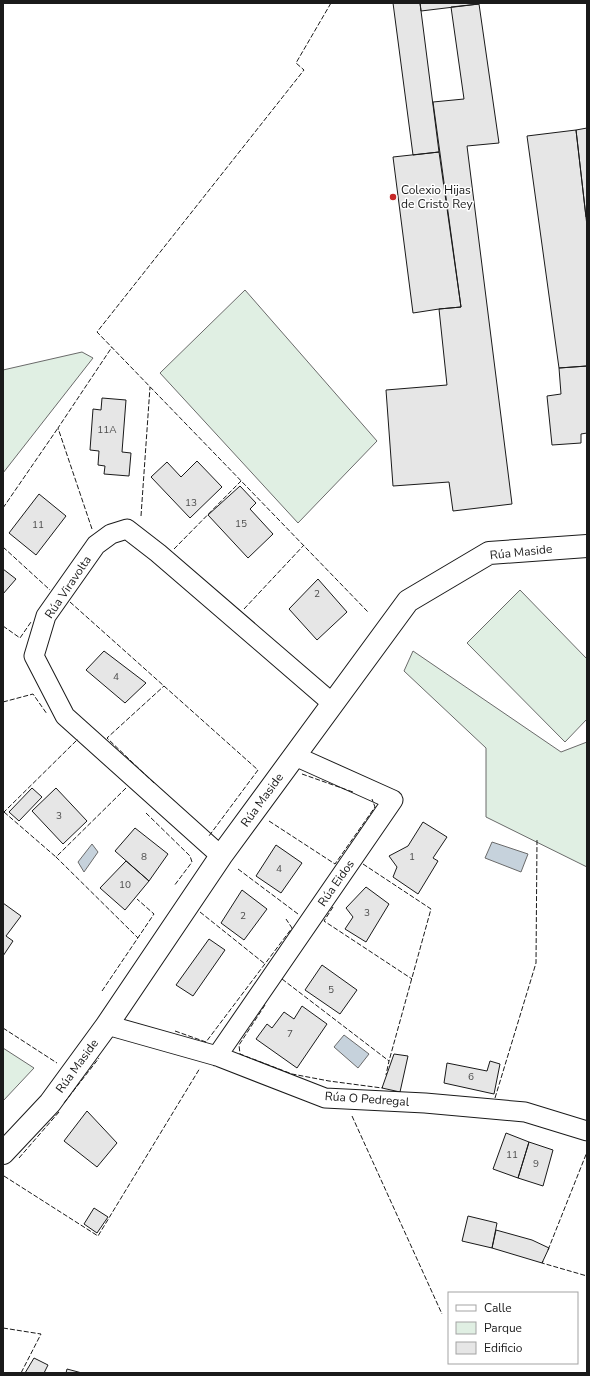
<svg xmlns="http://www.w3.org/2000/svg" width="590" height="1376" font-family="'Nunito Sans',sans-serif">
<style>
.green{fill:#e0efe3;stroke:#6a6a6a}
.water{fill:#c6d2dc;stroke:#6a6a6a}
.building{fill:#e6e6e6;stroke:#1a1a1a}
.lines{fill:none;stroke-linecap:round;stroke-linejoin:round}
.minor-casing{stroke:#1a1a1a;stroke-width:21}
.tertiary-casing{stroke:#1a1a1a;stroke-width:24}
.minor{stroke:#fff;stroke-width:19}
.tertiary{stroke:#fff;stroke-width:22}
.fence{stroke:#1a1a1a;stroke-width:1;stroke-dasharray:5 2;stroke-linecap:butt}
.poi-dot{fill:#c62828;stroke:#fff;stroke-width:1.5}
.labels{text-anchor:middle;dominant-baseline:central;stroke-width:3;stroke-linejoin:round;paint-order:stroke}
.number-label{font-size:10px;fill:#4d4d4d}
.poi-label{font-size:12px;fill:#1a1a1a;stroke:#fff;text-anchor:start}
.street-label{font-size:12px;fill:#1a1a1a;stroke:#fff}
</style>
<rect width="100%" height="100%" fill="#fff"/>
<path class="green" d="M245,290L377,441L298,523L160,373Z
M82,352L93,358L3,473V370Z
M520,590L587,659V719L565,742L467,643Z
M413,651L561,752L587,742V867L486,817V748L404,671Z
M3,1048L34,1068L3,1101Z"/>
<path class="water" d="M492,842L528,854L521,872L485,858Z
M92,844L98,852L84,872L78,862Z
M344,1035L369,1054L358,1068L334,1047Z"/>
<path class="building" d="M393,3H420L439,152L413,155Z
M420,3H479V4L421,11Z
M479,4L499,143L467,146L512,504L453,511L449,482L393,486L386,390L447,385L439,309L461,307L433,102L464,99L451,7Z
M587,128V216L586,217L576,130Z
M576,130L587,226V366L559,368L527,136Z
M439,152L461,307L439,309L413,313L393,157Z
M587,366V433L581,434V443L552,445L547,396L561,394L559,368Z
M102,398L126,400L122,452L131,453L129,476L104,474L105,466L98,465L99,451L90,450L93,409L101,410Z
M197,461L222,487L190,518L151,477L167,462L181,477Z
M240,486L256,503L250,509L273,534L248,558L208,515Z
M39,494L66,516L36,555L9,533Z
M3,569L16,579L3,594Z
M318,579L347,612L317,640L289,609Z
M104,651L146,683L125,703L86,670Z
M32,788L42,797L19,821L9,812Z
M56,788L87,821L63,844L32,811Z
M423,822L447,837L433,858L438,861L418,894L393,877L397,867L389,856L408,846Z
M135,828L168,854L149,881L115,851Z
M276,845L302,863L281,893L256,876Z
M126,861L149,881L125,910L100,888Z
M366,887L389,904L366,942L345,929L353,917L346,908Z
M242,890L267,909L244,940L221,923Z
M3,903L21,916L6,936L13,941L3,956Z
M209,939L225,950L193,996L176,985Z
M322,965L357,990L340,1014L305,990Z
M302,1006L327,1024L297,1068L256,1039L267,1024L272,1028L284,1012L294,1019Z
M394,1054L408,1056L400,1092L382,1088Z
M490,1061L500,1064L494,1094L444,1083L447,1063L487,1071Z
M87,1111L117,1143L97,1167L64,1141Z
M506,1133L529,1142L518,1178L493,1169Z
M529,1142L553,1150L543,1186L518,1178Z
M94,1208L108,1217L97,1233L84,1224Z
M468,1216L497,1223L492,1248L462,1241Z
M496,1230L532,1240L549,1248L542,1263L492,1248Z
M34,1358L48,1365L44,1373H25Z
M67,1369L82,1373H66Z"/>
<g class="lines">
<g class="minor-casing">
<path id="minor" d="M221,856L65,716L34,656L46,616L96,545L111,534L127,529L158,553L332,703
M107,1025L217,1056L325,1098L425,1103L525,1112L587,1131
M217,1056L393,800L295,756"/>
</g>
<g class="tertiary-casing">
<path id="tertiary" d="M3,1153L50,1103L107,1025L221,856L408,601L489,553L587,546"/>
</g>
<use href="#minor" class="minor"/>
<use href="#tertiary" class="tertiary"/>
<path class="fence" d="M331,3L296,63L304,70L97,332L368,612
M3,508L58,428
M141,516L150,387
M92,529L58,428L112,347
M3,547L50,590
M174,549L241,481
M70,602L258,770L209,836
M244,609L304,545
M3,626L20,638L31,622
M3,702L33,694L47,714
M302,774L353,792
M154,783L107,738L164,686
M126,788L56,857L138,938
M4,812L56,857
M3,813L78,739
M146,813L190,856L192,862L174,886
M269,821L335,864L375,807L372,799
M363,864L431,909L389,1061
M238,869L298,914
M333,907L324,921L412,979
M200,912L265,964
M282,979L389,1061L386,1075
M102,991L154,914L137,899
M265,1005L239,1045L240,1054L292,1074L329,1081L382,1088L383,1087
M3,1028L57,1063
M175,1031L206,1042L292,928L286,919
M495,1098L536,963L537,840
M64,1103L99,1058
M352,1116L442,1314
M19,1158L59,1112
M4,1176L98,1236L200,1068
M548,1250L587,1152
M543,1261L542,1263L587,1276
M3,1328L41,1334L21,1373"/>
</g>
<circle class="poi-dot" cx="393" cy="197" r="4"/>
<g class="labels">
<g class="number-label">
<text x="107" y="430">11A</text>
<text x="191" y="503">13</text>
<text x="241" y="524">15</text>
<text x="38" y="525">11</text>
<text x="317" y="594">2</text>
<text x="116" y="677">4</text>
<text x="59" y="816">3</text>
<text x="144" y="857">8</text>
<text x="412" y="857">1</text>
<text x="279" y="869">4</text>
<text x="125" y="885">10</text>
<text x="367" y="913">3</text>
<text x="243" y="916">2</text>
<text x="331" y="990">5</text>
<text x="290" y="1034">7</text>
<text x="471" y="1077">6</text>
<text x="512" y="1155">11</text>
<text x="536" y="1164">9</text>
</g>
<g class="poi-label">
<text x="401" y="190">Colexio Hijas<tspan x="401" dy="14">de Cristo Rey</tspan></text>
</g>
<g class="street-label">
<text transform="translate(521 552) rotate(-6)">Rúa Maside</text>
<text transform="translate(68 587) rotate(-56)">Rúa Viravolta</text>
<text transform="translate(262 800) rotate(-54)">Rúa Maside</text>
<text transform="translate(336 883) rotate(-55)">Rúa Eidos</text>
<text transform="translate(77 1066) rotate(-54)">Rúa Maside</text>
<text transform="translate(367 1099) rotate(4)">Rúa O Pedregal</text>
</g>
</g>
<rect width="590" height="1376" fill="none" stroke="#1a1a1a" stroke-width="8"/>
<rect x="448" y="1292" width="130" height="72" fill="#ffffff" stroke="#a3a3a3"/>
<rect x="456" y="1305" width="20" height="6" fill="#ffffff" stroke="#a3a3a3"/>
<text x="484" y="1312" font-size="12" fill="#1a1a1a">Calle</text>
<rect x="456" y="1322" width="20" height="12" fill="#e0efe3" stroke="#a3a3a3"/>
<text x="484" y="1332" font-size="12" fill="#1a1a1a">Parque</text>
<rect x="456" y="1342" width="20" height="12" fill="#e6e6e6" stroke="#a3a3a3"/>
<text x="484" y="1352" font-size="12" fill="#1a1a1a">Edificio</text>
</svg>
